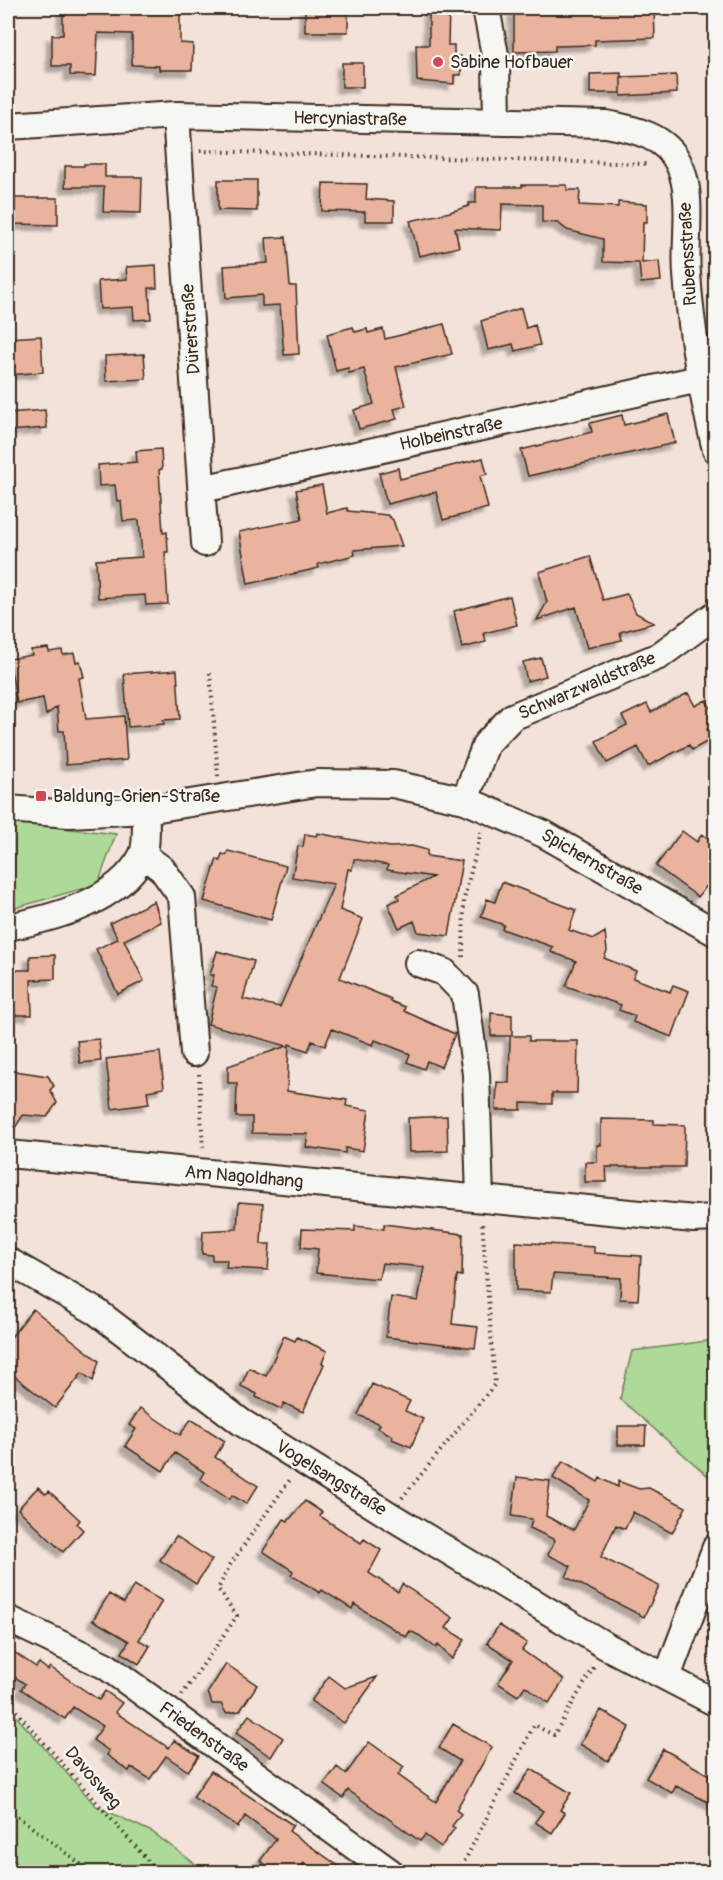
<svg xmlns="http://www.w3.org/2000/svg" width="723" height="1880" font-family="Pangolin,sans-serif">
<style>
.green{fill:#adda98;stroke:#74825b;stroke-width:1.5}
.building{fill:#e9b39e;stroke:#3b2a1e;stroke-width:1.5;filter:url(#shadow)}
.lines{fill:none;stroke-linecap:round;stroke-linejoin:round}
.minor-casing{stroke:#3b2a1e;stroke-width:30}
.path{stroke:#3b2a1e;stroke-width:4;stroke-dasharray:1.5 4.5;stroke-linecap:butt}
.minor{stroke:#f6f6f2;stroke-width:26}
.poi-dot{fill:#d1495b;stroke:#f6f6f2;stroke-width:2}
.labels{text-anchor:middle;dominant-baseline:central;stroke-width:5;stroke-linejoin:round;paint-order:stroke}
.poi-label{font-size:18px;fill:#3b2a1e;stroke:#f6f6f2;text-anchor:start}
.street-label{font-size:18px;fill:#3b2a1e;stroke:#f6f6f2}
</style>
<defs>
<filter id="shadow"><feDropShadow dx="-5.5" dy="5.5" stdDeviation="1.5" flood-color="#0004"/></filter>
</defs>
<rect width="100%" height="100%" fill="#f2e2d9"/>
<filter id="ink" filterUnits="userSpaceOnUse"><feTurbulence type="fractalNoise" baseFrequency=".0167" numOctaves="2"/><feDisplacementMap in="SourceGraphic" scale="12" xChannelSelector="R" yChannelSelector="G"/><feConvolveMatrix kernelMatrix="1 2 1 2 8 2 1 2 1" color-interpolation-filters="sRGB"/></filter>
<g filter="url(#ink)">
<path class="green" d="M8,822L116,834L98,884L8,910Z
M715,1340H716L715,1482L620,1399L632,1351Z
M8,1707L96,1806L152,1832L206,1872H27L8,1856Z"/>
<path class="building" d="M63,8L142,12V8H180V43L193,44L192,70H159V66L132,65V34L98,33L96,76L70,75V66H52V35H63Z
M305,8H348V32H305Z
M429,8H449L448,45H454V56H461V75H454V84L417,81L416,45H429Z
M554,8H654L655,38L595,40V45L555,46V51L514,52V11H554Z
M342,63H363V87H342Z
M621,73V93H590V74Z
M676,75L677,93L621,96V77Z
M84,164H105V177H142L141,213L103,212L104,187H65V166H84Z
M218,180H257V211L218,210Z
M323,183L367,184L366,199L394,201V221H365V212L322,211Z
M522,185H567V190H580L579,205L618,207V202L647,204V222H643L642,263L659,261L661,281L641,283L639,263L603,262V239L567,230L558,223L542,222V205L502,204L501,230L455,228L459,247L419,256L410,221L450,212L469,206V203H476V187H522Z
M13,198H58V225L13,224Z
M286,237L290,286H296L299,354L284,355L280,305L262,306V295L226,298L224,266L268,263L266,238Z
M156,265L157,288H149L151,319L134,320L133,307L100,309L98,281L127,279L126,267Z
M521,308L526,328L535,325L540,345L515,351L513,344L488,350L481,321Z
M444,324L452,354L396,367L406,406L394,409L397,419L359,429L354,410L374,404L364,369L349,373L348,368L336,371L327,334L353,327L355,332L367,329L368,333L383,329L385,339Z
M41,336L43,372L8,375V338Z
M144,354L146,379L106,381L105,356Z
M45,410L47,428L8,431V413Z
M668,414L675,443L528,476L521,450L592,432L590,423L622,415L624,425Z
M161,449L162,469L159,470L163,533L167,532L168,552H165L168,604L146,605L145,595L98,598L96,560L142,557L139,520L123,521L121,501H117L115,485L99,486L98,465L137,462L136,451Z
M483,458L487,474L480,476L488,508L443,520L436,492L387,504L379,473L398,468L400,479Z
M322,485L327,513L347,508L348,511L387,515L393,520L402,546L354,550L355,555L318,564L319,568L248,584L239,532L302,519L296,490Z
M590,556L603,600L627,594L636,613L654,623L620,632L622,640L587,648L576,607L537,620L547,602L539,572Z
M510,596L517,625L484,633L486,642L462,648L454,611Z
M48,648L49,652L62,650L63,655L74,653L76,662L80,661L84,677L79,678L86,719L124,716L127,760L66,765L64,731H59L57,707L46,715L43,698L17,703L9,659L32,655L31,650Z
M541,658L546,676L527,681L523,662Z
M177,670L180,719L163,720L164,724L128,727L124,674Z
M688,693L695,706L706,700L716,717V725L707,729L712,739L692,750L689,745L648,766L638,747L607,763L596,741L627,725L622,716L647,704L651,712Z
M682,831L697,842L702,834L716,843V874L698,897L656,866Z
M317,833L390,847L412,846L427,850V856L462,861L449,936L418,932L414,921L399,928L388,904L399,899L397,895L433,877L387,870L388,865L354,859L352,870L348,869L340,910L363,919L340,978L391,999L390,1001L405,1007L404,1011L455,1034L441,1067L427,1061L424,1069L407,1062L410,1054L375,1040L373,1045L332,1029L325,1046L312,1041L308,1051L289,1044L287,1091L347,1100L346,1106L369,1110L363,1151L345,1148V1153L306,1147L308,1134L252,1133V1117H236L237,1083H228V1066L287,1046L208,1024L217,987L211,986L214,975H210L217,951L254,961L243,999L280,1007L334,884L292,877L298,846L303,847L305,834L316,836Z
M228,851L286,866L271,920L204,901L217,859L220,861L222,854L226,855Z
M502,882L576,910L569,930L594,939L605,932L607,951L604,958L636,971L633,978L670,992L673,985L689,991L672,1037L633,1022L635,1016L619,1010L621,1005L566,986L576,961L551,952L553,947L502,929L504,925L481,917L487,899L495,902Z
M154,901L161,922L124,940L144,981L118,994L96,949L118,939L110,923Z
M55,955V979L31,980L32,1015H8V974H12V970H30V956Z
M491,1013L512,1015V1036H529V1041H578L577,1093H552V1104L521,1103V1110H496L497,1082L509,1083L510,1036H491Z
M99,1039L101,1061L80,1063L77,1041Z
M160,1052L164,1088L147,1091L149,1104L112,1109L106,1059Z
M8,1070L48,1076L54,1086L50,1090L57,1103L47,1117L23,1115L8,1139Z
M447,1116L448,1151L409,1152L408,1118Z
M601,1119L654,1120V1124L685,1125L684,1167H606L607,1182H585V1162H597V1145H601Z
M239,1202L263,1204L261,1244H270L268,1270L226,1268L227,1260H212V1255L202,1254L203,1231L237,1229Z
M384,1224L463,1234L462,1276L457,1275L452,1324L478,1327L475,1348L386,1337L391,1297L418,1301L424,1267L382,1263L379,1279L316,1273L318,1249L301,1247L302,1229L355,1231V1226L384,1229Z
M516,1242L594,1247V1253L641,1256L638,1300L620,1299L621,1278L553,1274L551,1292L516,1290Z
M33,1309L99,1361L93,1381L82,1373L55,1408L8,1371V1341Z
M284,1336L295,1341L297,1337L327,1351L322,1363L324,1364L303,1412L284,1403L281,1409L256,1397L257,1394L241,1386L249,1368L266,1376Z
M372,1384L410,1401L405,1411L423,1419L411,1447L392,1439L393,1436L378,1428L380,1424L358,1415Z
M140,1408L180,1435L191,1419L225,1441L215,1457L258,1486L246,1504L232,1495L230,1499L200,1479L204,1472L175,1453L163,1471L125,1446L136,1429L129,1425Z
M618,1426H646L645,1445H618Z
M563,1461L598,1482L600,1478L618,1487V1481L639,1489L649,1488L686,1507L672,1533L633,1512L625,1529L616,1525L601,1557L659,1586L644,1617L566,1577L571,1566L548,1555L555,1540L530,1528L532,1519L512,1516L517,1477L550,1481L546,1516L574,1530L589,1500L553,1478Z
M38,1487L46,1494L49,1491L80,1520L77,1524L83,1530L63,1552L18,1509Z
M305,1501L322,1512L320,1516L361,1543L364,1539L381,1550L369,1573L398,1592L402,1584L453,1618L446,1628L465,1640L452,1659L438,1645L436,1648L420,1636L410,1631L406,1637L354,1604L352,1609L322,1590L320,1593L291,1575L293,1571L263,1551L284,1519L288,1521Z
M176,1536L212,1560L196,1584L160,1560Z
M134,1585L162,1601L139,1640L150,1646L139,1664L122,1653L129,1641L93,1620L109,1594L124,1603Z
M499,1625L527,1643L522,1650L564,1680L549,1703L525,1686L518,1696L498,1683L513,1660L487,1643Z
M8,1648L36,1667L39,1663L48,1670L50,1667L99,1700L105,1691L122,1703L115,1712L169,1748L174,1740L199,1756L188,1771L166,1756L150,1779L131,1767L129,1771L107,1755L109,1751L93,1740L103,1726L73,1707L65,1719L21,1689L25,1684L8,1672Z
M226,1664L257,1685L240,1711L226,1713L221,1704H212L208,1692Z
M329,1676L345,1688L377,1677L344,1723L311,1701Z
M601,1710L630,1727L608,1761L580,1744Z
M249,1715L283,1738L271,1757L236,1733Z
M453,1724L492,1747L456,1810L461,1814L452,1826L455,1828L441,1847L425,1835L420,1841L348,1790L343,1798L324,1784L337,1767L346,1774L369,1742L404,1767L398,1775L436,1802L460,1761L439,1748Z
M663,1749L716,1779V1806L676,1786L672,1793L646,1778Z
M531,1769L571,1793L560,1810L565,1813L552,1833L535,1822L543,1811L515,1793Z
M211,1771L293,1825L289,1831L347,1872H318L304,1863L297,1872H277L260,1861L276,1839L245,1816L238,1827L193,1797Z"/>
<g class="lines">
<g class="minor-casing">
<path id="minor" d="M486,8L496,60L497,122
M176,115L205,543
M8,126L176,115L606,124C634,129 666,136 679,164C694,196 684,240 687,274C691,334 702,392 716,450
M202,489L699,379
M465,800L486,744L512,717L659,656L716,614
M8,809L69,814L146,810L317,783L393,784L465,800L544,834L716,933
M143,855L162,869L182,897L194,1053
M8,927C53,918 118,902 142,856C148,845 145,823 146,810
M418,963L444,972L465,994L476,1074L480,1198
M8,1154L694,1219L716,1218
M8,1261L97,1312L241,1422L389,1515L606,1646L716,1703
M8,1619L106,1666L390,1872
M667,1677L716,1547"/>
</g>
<path class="path" d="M200,151L648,164
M210,673L218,777
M463,957L464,899L481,832
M199,1074L203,1151
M402,1498L495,1384L482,1221
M182,1695L237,1616L218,1589L230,1565L291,1478
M8,1702L158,1872
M8,1809L91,1872
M459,1872L534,1725L554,1735L595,1665"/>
<use href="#minor" class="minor"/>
</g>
</g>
<g class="poi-dot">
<circle cx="438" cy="62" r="6"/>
<rect x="35" y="790" width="12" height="12" rx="3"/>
</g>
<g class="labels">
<g class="poi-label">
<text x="450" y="62">Sabine Hofbauer</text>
<text x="53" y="796">Baldung-Grien-Straße</text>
</g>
<g class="street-label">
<text transform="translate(350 119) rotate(1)">Hercyniastraße</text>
<text transform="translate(688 254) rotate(-93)">Rubensstraße</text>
<text transform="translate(191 329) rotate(-94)">Dürerstraße</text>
<text transform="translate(451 434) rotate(-12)">Holbeinstraße</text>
<text transform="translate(587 686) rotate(-23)">Schwarzwaldstraße</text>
<text transform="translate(592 862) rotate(30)">Spichernstraße</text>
<text transform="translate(244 1177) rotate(5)">Am Nagoldhang</text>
<text transform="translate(331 1478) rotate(32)">Vogelsangstraße</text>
<text transform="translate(204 1737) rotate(36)">Friedenstraße</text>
<text transform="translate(93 1778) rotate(49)">Davosweg</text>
</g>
</g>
<rect width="723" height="1880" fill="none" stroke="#f6f6f2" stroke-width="30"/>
<rect x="15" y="15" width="693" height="1850" fill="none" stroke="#3b2a1e" stroke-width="2" filter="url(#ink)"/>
</svg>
